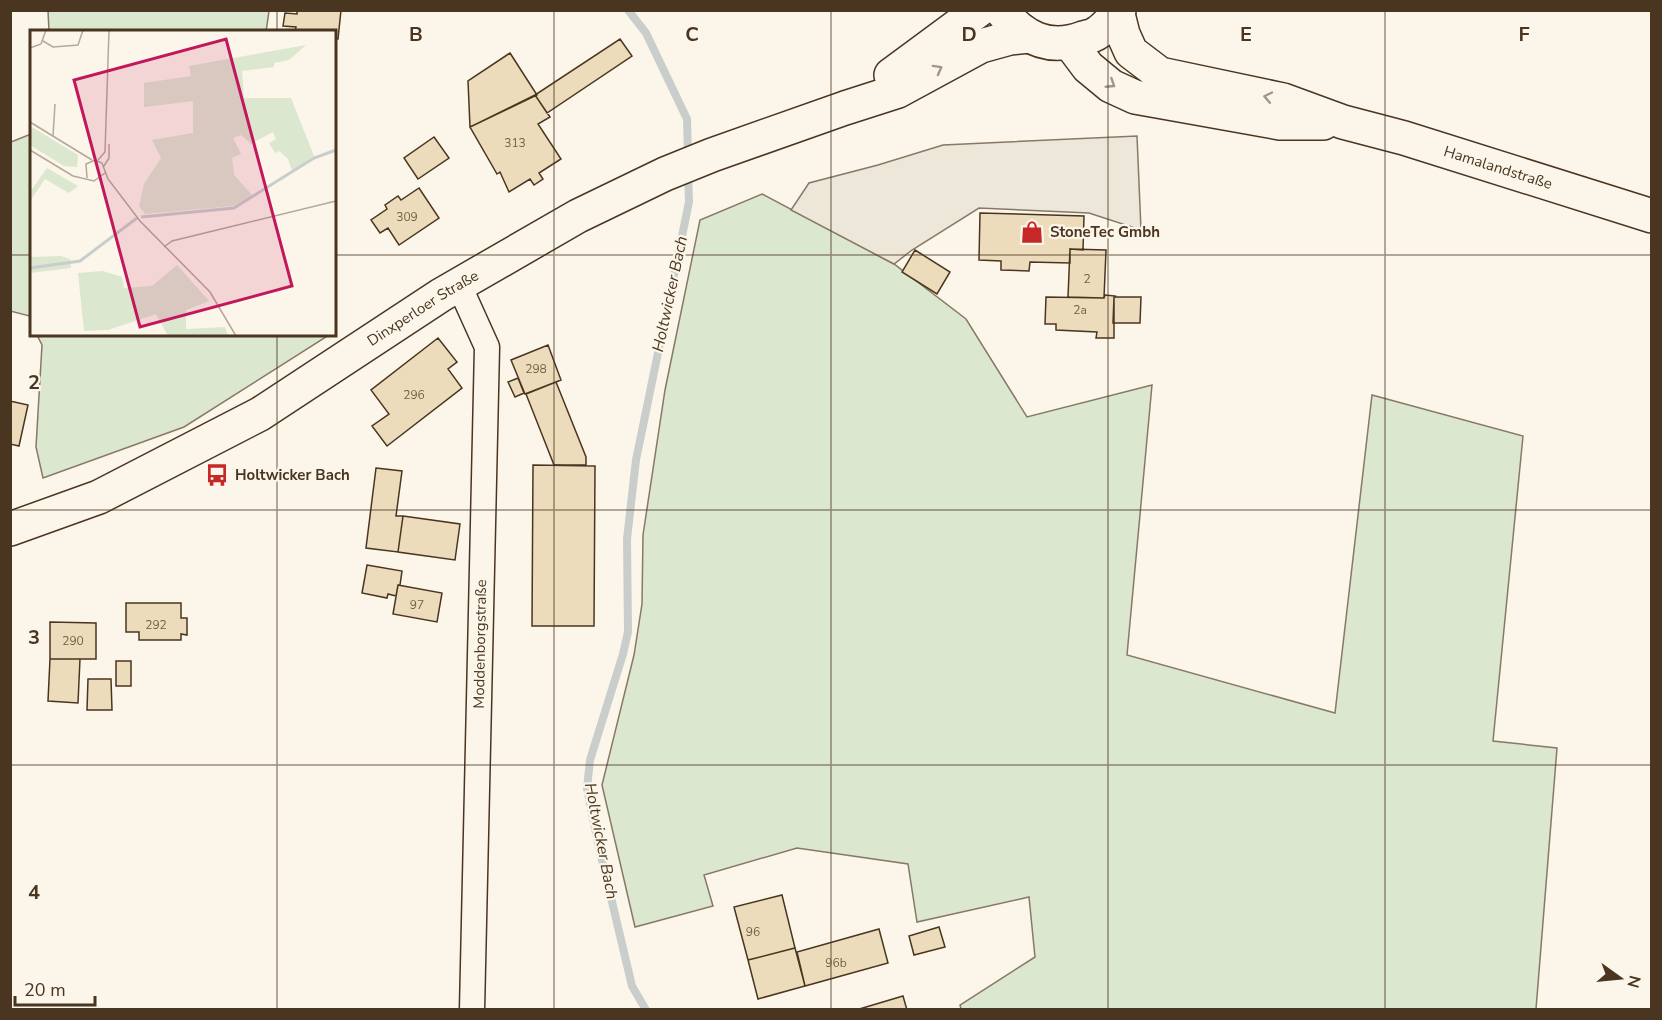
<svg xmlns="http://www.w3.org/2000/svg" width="1662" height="1020" font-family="'Nunito Sans',sans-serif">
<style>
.green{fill:#dce7d0;stroke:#887966;stroke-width:1.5}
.parking{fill:#ede7d9;stroke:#887966;stroke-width:1.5}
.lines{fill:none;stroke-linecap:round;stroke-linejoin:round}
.stream{stroke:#c9cecd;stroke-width:8}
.building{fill:#ecdcbc;stroke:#4a3520;stroke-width:1.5}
.street-casing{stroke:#4a3520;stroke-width:27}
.primary-casing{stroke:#4a3520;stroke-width:36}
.street{stroke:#fbf6e9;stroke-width:24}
.primary{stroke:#fbf6e9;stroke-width:33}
.oneway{stroke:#a29684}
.grid{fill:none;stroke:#4a3520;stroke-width:1.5;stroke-opacity:0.55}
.labels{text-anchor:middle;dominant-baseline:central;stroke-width:4.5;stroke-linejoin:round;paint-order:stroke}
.number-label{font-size:12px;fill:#725f47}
.street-label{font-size:15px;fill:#4a3520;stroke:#fbf6e9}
.poi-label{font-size:15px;font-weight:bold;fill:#4a3520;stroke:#fbf6e9;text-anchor:start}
.water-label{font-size:16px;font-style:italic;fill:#4a3520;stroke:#fbf6e9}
.inset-river{fill:none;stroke:#c9cecd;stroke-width:3}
.inset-road{fill:none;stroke:#b4a999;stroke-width:1.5}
.view{fill:#c2185b;fill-opacity:0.15;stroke:#c2185b;stroke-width:3}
.inset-edge{fill:none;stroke:#4a3520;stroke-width:3}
.grid-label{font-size:20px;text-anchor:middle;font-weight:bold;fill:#4a3520;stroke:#fbf6e9;stroke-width:4.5;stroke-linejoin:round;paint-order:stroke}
</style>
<rect width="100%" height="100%" fill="#fbf6e9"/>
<path class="green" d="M48,11V10L269,11L266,32L49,31Z
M31,134H32L31,320L30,316L10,311L11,142Z
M762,194L894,264L966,319L1027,417L1152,385L1127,655L1335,713L1372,395L1523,436L1493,741L1557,748L1536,1009H961L960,1005L1035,957L1029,897L917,922L908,864L797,848L704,875L713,906L635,927L602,785L634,655L642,604L643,535L665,390L700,220Z
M325,334L326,337L184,427L43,478L36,447L42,345L37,335Z"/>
<path class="parking" d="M1137,136L1141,230L1089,213L979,208L912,250L894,264L791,210L809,183L878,165L943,145Z"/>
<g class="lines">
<path class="stream" d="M628,10L646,33L687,119L688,156
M646,1010L632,986L598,843L587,788L590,760L623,654L628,632L627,539L636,460L689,202L688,172"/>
</g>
<path class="building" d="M297,10H341L338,39H334V32H295L296,27L283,26L285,13L297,14Z
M620,39L632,56L547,113L535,95Z
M510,53L537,95L470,127L468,81Z
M535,95L550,117L538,124L561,159L539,173L543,179L534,185L530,179L509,192L500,172L497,174L470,127Z
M434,137L449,158L418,179L404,158Z
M419,188L439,218L399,245L388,228L380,233L371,220L387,209L385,205L398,196L401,200Z
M980,213L1084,216L1083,250L1070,249V263L1030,262L1029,271L1001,270V261L979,260Z
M1070,249L1106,250L1104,298L1068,297Z
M915,250L950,272L937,294L902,272Z
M1105,295L1115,296L1114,297V338H1096L1097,332L1056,330V324H1045L1046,297L1104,298Z
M1114,297H1141L1140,323H1113Z
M438,338L457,362L448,369L462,388L387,446L372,426L389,414L371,390Z
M548,345L561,380L525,394L511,360Z
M518,378L524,393L515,397L508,382Z
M556,382L586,457V465H554L526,394Z
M10,401L28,405L19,446L10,444Z
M533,465L595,466L594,626H532Z
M376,468L402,471L396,516H403L398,552L366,548Z
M403,516L460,524L455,560L398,552Z
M367,565L402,571L400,585H398L396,596L388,594L387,598L362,593Z
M398,585L442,593L437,622L393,614Z
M126,603H181V618H187V635L181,634V640H139V632H126Z
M50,622L96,623V659H50Z
M50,659H80L78,703L48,701Z
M116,661H131V686H116Z
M88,679H111L112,710H87Z
M782,895L795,948L748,960L734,907Z
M939,927L945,947L914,955L909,936Z
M879,929L888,963L805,986L797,952Z
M795,948L805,986L758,999L748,960Z
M903,996L907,1010H856Z"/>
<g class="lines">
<g class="street-casing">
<path id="street" d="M459,285L487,347L472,1010"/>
</g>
<g class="primary-casing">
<g id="primary">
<path d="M1001,10C1023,38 1049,51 1083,38C1087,37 1093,36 1097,33C1104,29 1111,20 1118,14L1119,10"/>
<path id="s1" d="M1118,14L1123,34L1131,52L1160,74L1283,100L1343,122L1404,138L1652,216"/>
<path d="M1070,43L1088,67L1111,86L1135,97L1280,123H1323"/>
<path d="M891,75L979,10"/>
<path id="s2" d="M10,529L99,497L260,414L441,295L578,216L665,174L712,155L845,108L898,91L981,46L1010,38L1029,36"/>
</g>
</g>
<use href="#street" class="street"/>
<use href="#primary" class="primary"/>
</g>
<defs><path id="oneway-chevron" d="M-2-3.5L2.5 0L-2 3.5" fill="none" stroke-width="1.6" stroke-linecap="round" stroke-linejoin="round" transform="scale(1.5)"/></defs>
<g class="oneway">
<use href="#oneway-chevron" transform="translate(938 69) rotate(-29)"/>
<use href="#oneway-chevron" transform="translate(1111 84) rotate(33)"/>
<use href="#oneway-chevron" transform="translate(1268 97) rotate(-168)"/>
</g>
<path class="grid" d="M277,10V32M554,10V1010M831,10V1010M1108,10V1010M1385,10V1010M10,255H32M334,255H1652M277,334V1010M10,510H1652M10,765H1652"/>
<defs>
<g id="shop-bare" transform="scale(1.8)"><path d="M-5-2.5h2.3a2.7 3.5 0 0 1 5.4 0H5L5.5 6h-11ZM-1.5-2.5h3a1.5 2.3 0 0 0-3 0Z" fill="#c62828" stroke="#fbf6e9" stroke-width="2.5" paint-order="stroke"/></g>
<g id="bus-bare" transform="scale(1.8)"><path d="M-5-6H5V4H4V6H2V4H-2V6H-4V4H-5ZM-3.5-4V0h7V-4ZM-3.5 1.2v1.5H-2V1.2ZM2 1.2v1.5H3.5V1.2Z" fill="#c62828" stroke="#fbf6e9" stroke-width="2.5" paint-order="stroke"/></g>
</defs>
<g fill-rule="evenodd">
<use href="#shop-bare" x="1032" y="232"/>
<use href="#bus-bare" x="217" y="475"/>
</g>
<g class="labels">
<g class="number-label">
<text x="515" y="143">313</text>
<text x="407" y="217">309</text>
<text x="1087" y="279">2</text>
<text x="1080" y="310">2a</text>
<text x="536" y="369">298</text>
<text x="414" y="395">296</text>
<text x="417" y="605">97</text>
<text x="156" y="625">292</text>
<text x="73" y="641">290</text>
<text x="753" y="932">96</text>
<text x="836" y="963">96b</text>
</g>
<g class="street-label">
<text stroke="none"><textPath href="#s1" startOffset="428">Hamalandstraße</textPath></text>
<text stroke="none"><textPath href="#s2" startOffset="470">Dinxperloer Straße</textPath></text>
<text transform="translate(480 644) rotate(-89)">Moddenborgstraße</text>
</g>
<g class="poi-label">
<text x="1050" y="232">StoneTec Gmbh</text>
<text x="235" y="475">Holtwicker Bach</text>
</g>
<g class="water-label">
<text transform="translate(670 294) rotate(-78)">Holtwicker Bach</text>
<text transform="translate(601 841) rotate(79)">Holtwicker Bach</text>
</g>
</g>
<g transform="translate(30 30)">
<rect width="306" height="306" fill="#fbf6e9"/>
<path d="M276,15L259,30L244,33V37L212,41L214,68H261L284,126L262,141L258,129L249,121L245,123L239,113L246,109L243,102L221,114L211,105L203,108L211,124L202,128L204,145L223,166L203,176L115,184L109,176L114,154L131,128L122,110L163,103V71L114,77V53L161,46L159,36ZM0,96L48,125L47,137L34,136L0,115ZM17,138L48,156L39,163L15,149L0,171V162ZM31,226L40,229L41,238L0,243V227ZM147,235L179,271L156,280V299L195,297L198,305L138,306L126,284L78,300L54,301L48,243L73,241L92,247L94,258L122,256Z" fill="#dce7d0"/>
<path class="inset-river" d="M111,187L204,178L284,128L306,120M0,238L50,231L107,188"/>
<path class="inset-road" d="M13,11L23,17L48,15L53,0M0,18L11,14L16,0M0,92L62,130M23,106L25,74M0,120L43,146L64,151L75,143M68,130L75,122L79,0M74,136L79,128V114M57,148L56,134L65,130L72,133L78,149L110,191L180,262L206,306M134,217L142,211L306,171"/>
<path class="view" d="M196,9L262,256L110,297L44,50Z"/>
<rect width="306" height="306" class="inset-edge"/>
</g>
<g class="grid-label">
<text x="416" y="41">B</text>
<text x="692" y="41">C</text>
<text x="969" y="41">D</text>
<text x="1246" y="41">E</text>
<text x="1524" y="41">F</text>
<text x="34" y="389">2</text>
<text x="34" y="644">3</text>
<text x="34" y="899">4</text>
</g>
<rect width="1662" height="1020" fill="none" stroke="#4a3520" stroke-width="24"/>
<g transform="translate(1620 978) rotate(105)" stroke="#fbf6e9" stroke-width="4.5" paint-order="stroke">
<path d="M0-4.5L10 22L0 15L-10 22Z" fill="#4a3520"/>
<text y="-9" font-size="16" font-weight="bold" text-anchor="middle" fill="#4a3520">N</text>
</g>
<path d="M15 996v9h80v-9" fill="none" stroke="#4a3520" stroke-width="3"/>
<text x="24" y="996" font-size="18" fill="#4a3520" stroke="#fbf6e9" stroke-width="4.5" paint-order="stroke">20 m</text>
</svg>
